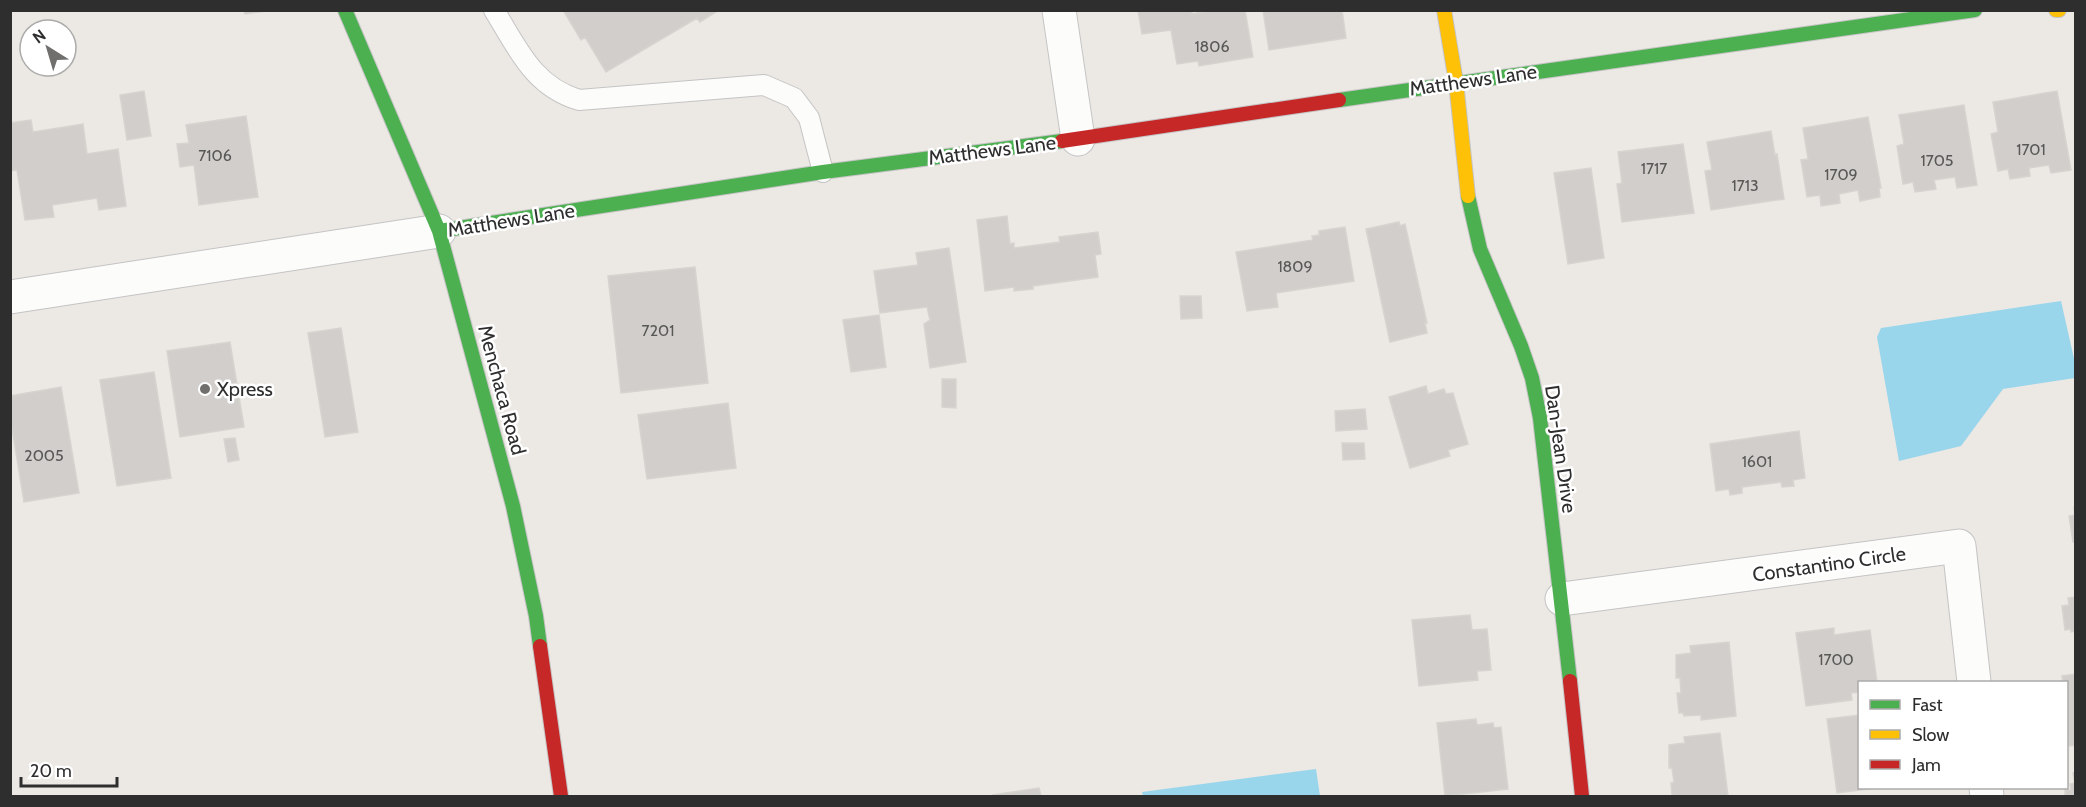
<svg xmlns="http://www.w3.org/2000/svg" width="2086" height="807" font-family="Cabin,sans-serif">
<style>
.water{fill:#99d6ec}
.building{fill:#d1cecb;stroke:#d7d4d0;stroke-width:1.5}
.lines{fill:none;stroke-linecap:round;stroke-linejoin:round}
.lane-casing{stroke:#c5c4c5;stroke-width:22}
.street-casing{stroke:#c5c4c5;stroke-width:35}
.fast-casing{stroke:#c5c4c5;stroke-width:16}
.slow-casing{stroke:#c5c4c5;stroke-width:16}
.jam-casing{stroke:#c5c4c5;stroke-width:16}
.lane{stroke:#fcfcfb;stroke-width:20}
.street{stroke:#fcfcfb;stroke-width:33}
.fast{stroke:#4caf50;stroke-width:14}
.slow{stroke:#ffc107;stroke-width:14}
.jam{stroke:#c62828;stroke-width:14}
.poi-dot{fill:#706f6e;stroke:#fff;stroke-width:2}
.labels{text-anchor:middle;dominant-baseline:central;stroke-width:5;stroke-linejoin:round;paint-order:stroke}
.number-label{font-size:16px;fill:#585857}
.street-label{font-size:20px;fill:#2e2e2e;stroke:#fff}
.poi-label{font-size:20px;fill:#2e2e2e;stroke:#fff;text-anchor:start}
</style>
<rect width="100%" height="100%" fill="#ece8e4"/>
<path class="water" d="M2061,301L2075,363V378L2003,389L1961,446L1899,461L1877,337L1881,328Z
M1316,769L1320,796H1143L1142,792Z"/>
<path class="building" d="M244,10H265V11L245,14Z
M563,10H719L700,22L697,18L606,72L585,37L581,40Z
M1138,10H1192V14L1213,10H1245L1253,57L1199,66L1198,61L1177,64L1171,30L1142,34Z
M1263,10H1342L1346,38L1269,50Z
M144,91L151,136L127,140L120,95Z
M2057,91L2071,170L2051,173L2049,165L2029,168L2030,176L2010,179L2008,169L1998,171L1991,134L1998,132L1993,102Z
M1964,105L1977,185L1957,188L1955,177L1934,180L1936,189L1915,192L1913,182L1903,184L1897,146L1904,144L1899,115Z
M246,116L258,197L199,205L194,165L180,167L177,144L189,143L186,125Z
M1868,117L1881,188H1879L1880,197L1860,201L1858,190L1839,194L1840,203L1821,206L1820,195L1807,197L1801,160L1808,159L1803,128Z
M31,120L33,132L83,124L87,154L118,149L126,206L99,210L97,198L52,205L54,217L25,220L17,170L10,171V123Z
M1771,131L1775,155L1777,154L1784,199L1711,210L1705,171L1712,170L1707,142Z
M1683,144L1694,213L1622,222L1617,184L1622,183L1618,152Z
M1591,168L1604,258L1568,264L1554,173Z
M1007,216L1010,244L1014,243V248L1060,242L1059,237L1098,232L1101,254L1095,255L1098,277L1033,286V289L1014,291V287L985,291L977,220Z
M1399,222L1400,226L1405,224L1427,323H1425L1427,333L1390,342L1366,229Z
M1345,227L1354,281L1276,293L1278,307L1247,311L1236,252L1313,240L1312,236L1319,235V231Z
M949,248L966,362L930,368L924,324L930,320L927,307L880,313L874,271L918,265L916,253Z
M695,267L708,383L621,393L608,276Z
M1180,296H1201L1202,318L1181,319Z
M879,315L886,367L851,372L843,320Z
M341,328L358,432L325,437L308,333Z
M230,342L244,427L180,437L167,351Z
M154,372L171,478L117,486L100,380Z
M942,379H956V408L942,407Z
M1426,386L1428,394L1444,389L1446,394L1453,393L1468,444L1448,450L1450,456L1410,468L1389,397Z
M61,387L79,493L24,502L10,416V396Z
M728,403L736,468L647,479L638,415Z
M1365,409L1367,429L1336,431L1335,411Z
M1799,431L1805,478L1793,480L1794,486L1782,487L1781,482L1742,487V493L1730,495L1729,489L1716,491L1710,444Z
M235,438L239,460L228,462L224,439Z
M1342,443H1364L1365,459L1343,460Z
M2076,506V541L2073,542L2069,516L2075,515L2074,507Z
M2076,597V631L2071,632L2070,629L2065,630L2062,606L2069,605L2068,598Z
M1470,615L1472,630L1487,629L1491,670L1477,671L1478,680L1419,686L1412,620Z
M1834,628V635L1870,630L1877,682H1860L1859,692L1851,693L1852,700L1806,706L1796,633Z
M1729,642L1736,716L1701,720V715L1684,716L1683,713H1679L1677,693H1681L1680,678H1676V655L1691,653L1690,646Z
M2076,674V745L2069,746L2068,736H2066V682H2063L2062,676Z
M1860,715V788H1876L1837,793L1827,719Z
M1476,719L1477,725L1493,723L1494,728L1501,727L1508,789L1445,796L1437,723Z
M1720,733L1728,796H1672L1671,783L1674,782L1672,768H1669V745L1685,743L1684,737Z
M2076,772V796H2065V790H2071L2070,784L2075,783L2073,773Z
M1039,788L1041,796H993V795Z"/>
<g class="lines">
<g class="lane-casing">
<path id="lane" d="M494,10C518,49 533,86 579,100L764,85L794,98L809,118L823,172"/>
</g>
<g class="street-casing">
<path id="street" d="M1059,10L1078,139
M10,297L439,231
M1562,599L1959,546L1974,682
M1986,788L1987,796"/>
</g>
<g class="fast-casing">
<path id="fast" d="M345,10L439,231L513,506L536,616L540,646
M1339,100L1975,10
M1468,196L1480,249L1521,346L1532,378L1540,418L1570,681
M439,231L823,172L1062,141"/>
</g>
<g class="slow-casing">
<path id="slow" d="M1444,10L1456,82L1468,196
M2056,10H2059"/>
</g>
<g class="jam-casing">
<path id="jam" d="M1062,141L1339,100
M540,646L561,796
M1570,681L1582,796"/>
</g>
<use href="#lane" class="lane"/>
<use href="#street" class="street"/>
<use href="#fast" class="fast"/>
<use href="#slow" class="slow"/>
<use href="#jam" class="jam"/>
</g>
<circle class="poi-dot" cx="205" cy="389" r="6"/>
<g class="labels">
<g class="number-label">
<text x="1212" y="46">1806</text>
<text x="2031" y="149">1701</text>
<text x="215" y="155">7106</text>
<text x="1937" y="160">1705</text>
<text x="1654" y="168">1717</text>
<text x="1841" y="174">1709</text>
<text x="1745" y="185">1713</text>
<text x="1295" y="266">1809</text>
<text x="658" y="330">7201</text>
<text x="44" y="455">2005</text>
<text x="1757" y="461">1601</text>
<text x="1836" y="659">1700</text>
</g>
<g class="street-label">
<text transform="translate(1473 80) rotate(-8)">Matthews Lane</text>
<text transform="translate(992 150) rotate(-7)">Matthews Lane</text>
<text transform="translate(511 220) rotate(-9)">Matthews Lane</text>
<text transform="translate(502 390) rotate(75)">Menchaca Road</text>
<text transform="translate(1561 449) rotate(82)">Dan-Jean Drive</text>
<text transform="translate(1829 564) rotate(-8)">Constantino Circle</text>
</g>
<g class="poi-label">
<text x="217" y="389">Xpress</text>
</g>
</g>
<rect width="2086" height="807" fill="none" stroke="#2e2e2e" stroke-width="24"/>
<rect x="1858" y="681" width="210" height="108" fill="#ffffff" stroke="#ababab" stroke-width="1.5"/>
<rect x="1870" y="700" width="30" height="9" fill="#4caf50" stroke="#ababab" stroke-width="1.5"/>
<text x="1912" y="711" font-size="18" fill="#2e2e2e">Fast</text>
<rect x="1870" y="730" width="30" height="9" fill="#ffc107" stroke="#ababab" stroke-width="1.5"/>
<text x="1912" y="741" font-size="18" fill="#2e2e2e">Slow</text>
<rect x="1870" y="760" width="30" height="9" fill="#c62828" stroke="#ababab" stroke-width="1.5"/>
<text x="1912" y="771" font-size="18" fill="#2e2e2e">Jam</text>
<g transform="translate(48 48) rotate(323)"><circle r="28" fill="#ffffff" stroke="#ababab" stroke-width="1.5"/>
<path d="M0-4.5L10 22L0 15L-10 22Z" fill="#706f6e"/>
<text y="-9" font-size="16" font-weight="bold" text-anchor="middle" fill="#2e2e2e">N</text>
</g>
<path d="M21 777v9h96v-9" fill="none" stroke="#2e2e2e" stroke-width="3"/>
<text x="30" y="777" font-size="18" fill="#2e2e2e" stroke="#ffffff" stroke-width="4.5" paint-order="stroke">20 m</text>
</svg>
